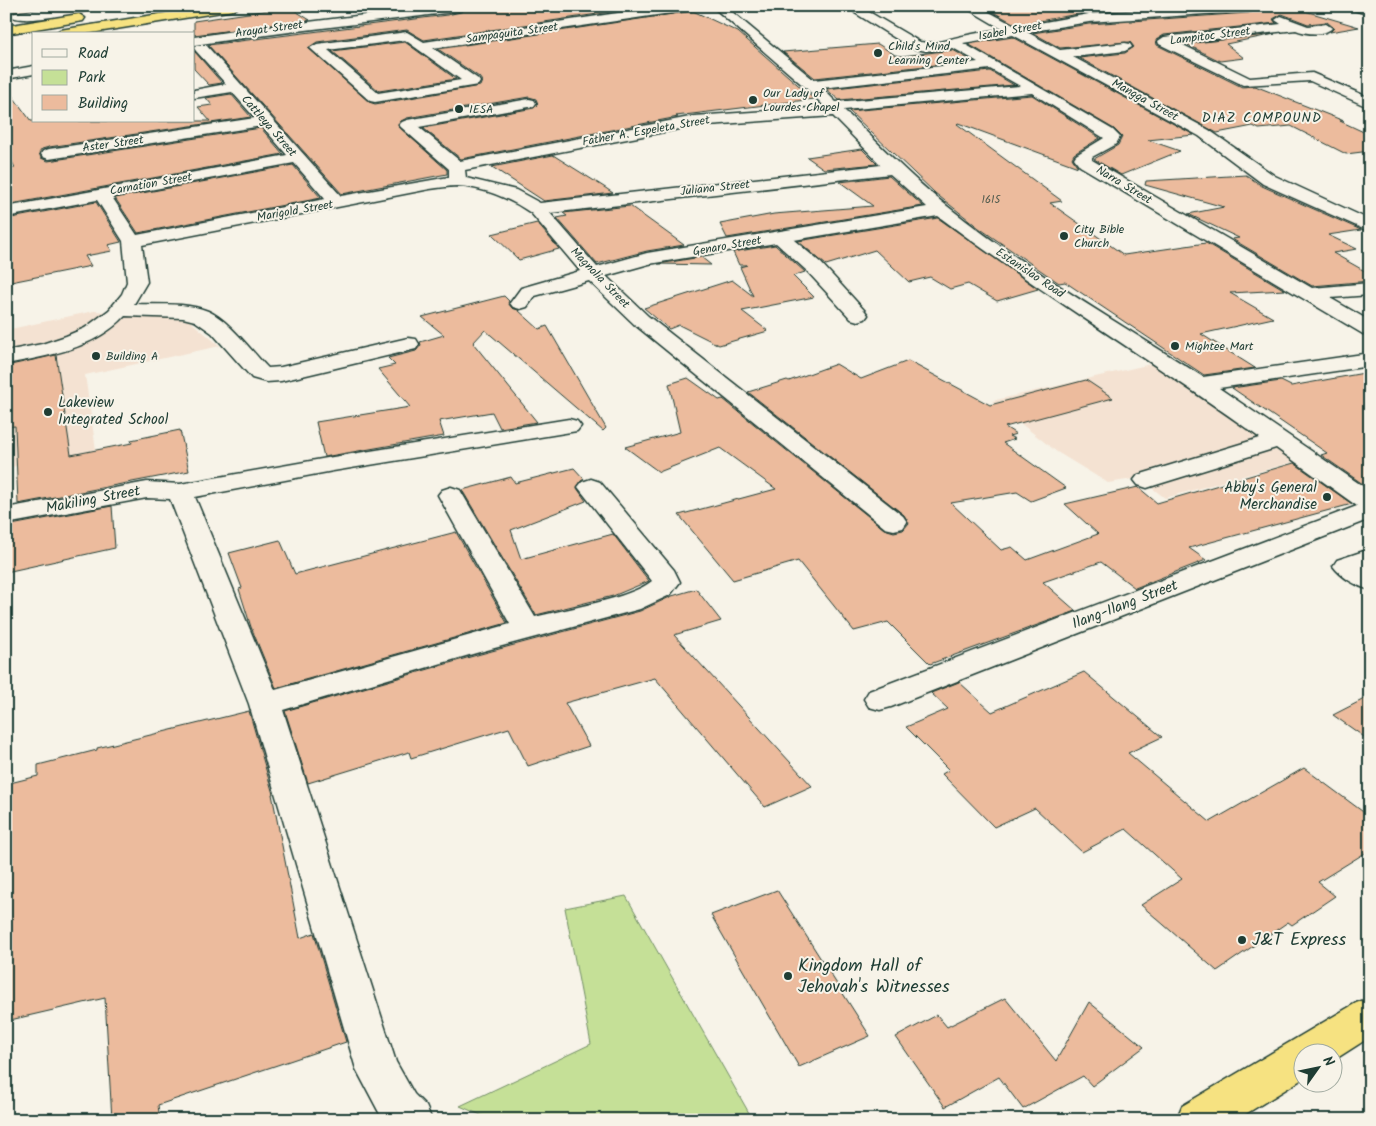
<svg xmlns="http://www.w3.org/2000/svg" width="1376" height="1126" font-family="Kalam,sans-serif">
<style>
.built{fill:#f4e2d2}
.green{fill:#c5e097;stroke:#728e66}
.building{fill:#ecbb9d;stroke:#1f3d34}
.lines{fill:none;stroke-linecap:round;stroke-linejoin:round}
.minor-casing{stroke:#1f3d34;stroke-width:3}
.highway-casing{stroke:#1f3d34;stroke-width:3}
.minor{fill:#f7f3e8;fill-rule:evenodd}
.highway{fill:#f6e281;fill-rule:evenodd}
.poi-dot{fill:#1f3d34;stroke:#f7f3e8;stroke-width:2}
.labels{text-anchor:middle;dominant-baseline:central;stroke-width:4;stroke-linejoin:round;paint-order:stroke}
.far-number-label{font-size:11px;fill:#525c4e}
.far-street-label{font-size:12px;fill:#1f3d34;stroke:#f7f3e8}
.far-poi-label{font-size:12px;fill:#1f3d34;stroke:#f7f3e8;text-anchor:start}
.far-neighbourhood-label{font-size:14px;letter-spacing:1px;fill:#1f3d34;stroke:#f7f3e8}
.poi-label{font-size:15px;fill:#1f3d34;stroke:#f7f3e8;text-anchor:start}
.street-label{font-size:15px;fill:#1f3d34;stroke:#f7f3e8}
.near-poi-label{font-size:18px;fill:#1f3d34;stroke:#f7f3e8;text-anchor:start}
</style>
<rect width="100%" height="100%" fill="#f7f3e8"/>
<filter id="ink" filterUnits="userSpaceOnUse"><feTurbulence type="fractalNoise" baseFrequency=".02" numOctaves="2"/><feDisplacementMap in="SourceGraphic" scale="10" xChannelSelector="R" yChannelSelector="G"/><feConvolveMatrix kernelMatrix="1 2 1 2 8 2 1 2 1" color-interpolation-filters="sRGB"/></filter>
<g filter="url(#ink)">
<path class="built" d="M6,6H102L6,21Z
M94,311L185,317L220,346L85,375L96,450L6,468V330Z
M1151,364L1253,430L1293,462L1165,498L1139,478L1108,483L1057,452L992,401Z"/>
<path class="green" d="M626,896L753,1120H492L460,1106L591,1044L565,908Z"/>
<path class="building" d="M471,6H651L424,40L407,30L317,42L308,48L369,102L375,104L480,86L482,81L479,77L438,49L693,11L738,32L814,99L676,116L678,117L461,159L423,128L534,108L538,104L536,99L529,97L407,118L401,121L398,126L447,170V174L342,194L208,45L447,15L461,12Z
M982,6H1176L1089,12L1017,25Z
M1255,6H1288L1359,27L1330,32L1334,28L1327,22L1308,24L1282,14L1273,19L1276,23L1164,35L1156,40L1157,45L1242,87L1255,86L1344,121H1340L1370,135V151L1346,154L1291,126L1259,129L1253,126L1217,133L1079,58L1125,53L1134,47L1130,42L1060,48L1033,33L1089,24L1248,13L1252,12Z
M289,7L310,20L194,35V21Z
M1275,34L1226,44L1244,58L1220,61L1186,44Z
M1013,37L1194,135L1148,140L1180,151L1121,175L1094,159L1118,145L1122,137L1114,129L968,44Z
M405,42L456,79L379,91L332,51Z
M878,44L895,55L902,56L953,50L972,61L815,78L783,52Z
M194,51L195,52L222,83L209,85L194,69Z
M990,71L1014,85L839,100L826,89Z
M6,87L31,121H210L198,107L212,105L206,98L231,94L251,117L49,147L42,149L39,153L41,158L48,161L261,128L283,154L6,205V169L15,168L6,149Z
M1032,95L1100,138L1074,154L1072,158L1078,167L958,123L957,124L1062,201L1050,203L1124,255L1206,243L1285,290L1230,293L1273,318L1201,334L1255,368L1204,375L1065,282L1059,283L979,228L935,193L849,111Z
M862,149L877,164L824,169L807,157Z
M553,155L604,187L613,193L544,201L492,167Z
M293,165L321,198L138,233L115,198Z
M1246,175L1262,186L1361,230L1328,235L1357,249L1333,253L1370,274V281L1312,286L1232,239L1239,238L1188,214L1224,207L1145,185L1146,181Z
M889,176L923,206L727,238L720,224L774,214L873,206L840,182Z
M96,202L121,242L108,245L112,251L85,256L91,266L6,283V219Z
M630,206L684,245L647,251L597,264L557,218L567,216L563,213Z
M938,218L1038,289L997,301L968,284L950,289L930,277L909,282L875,250L826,265L798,241Z
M537,223L559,249L519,260L492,234Z
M775,245L805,272L793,276L814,297L742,311L768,331L719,345L679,325L669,329L644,308L732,280L753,296L740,267L747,265H739L733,252Z
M701,257L711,265L658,264Z
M504,296L509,301L508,303L512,308L518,310L539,329L547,326L606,428L603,431L485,330L473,343L537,422L500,428L492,412L439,421L444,436L324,457L316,422L410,407L378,369L395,365L388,358L416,351L421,345L420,342L444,335L422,317Z
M56,355L71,455L132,443L131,440L180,430L189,471L18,504L15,426L6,427V366Z
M908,361L990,405L1086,380L1113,398L1005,427L1016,434L1009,436L1015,439L1003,443L1066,488L1031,501L1017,492L951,503L1001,550L1012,547L1027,560L1098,534L1065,504L1138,487L1157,503L1294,463L1352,504L1189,548L1206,560L1135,588L1101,562L1043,582L1076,611L930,664L888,622L854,631L798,561L733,580L679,515L776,489L720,448L659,472L625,447L680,432L669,384L688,378L719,400L723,399L884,529L894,532L903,530L909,523L904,515L748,392L787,380L789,381L836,364L861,379Z
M1370,372V489L1321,455L1327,453L1232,388L1281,381L1291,386Z
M574,468L584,479L581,481L577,488L586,501L511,530L521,559L613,534L649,581L613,596L536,615L462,490L511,477L515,483Z
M112,506L115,548L6,572V526Z
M456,532L507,623L276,688L251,627L239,589L242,588L229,553L280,540L295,574Z
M696,589L721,621L674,635L812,786L765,807L655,678L565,703L589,746L528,766L509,728L411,758L409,752L308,783L285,711L477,655L640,611L672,596Z
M1084,672L1162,737L1128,753L1210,822L1304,768L1370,817V850L1318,882L1335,896L1292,925L1288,922L1217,971L1141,905L1182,879L1126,829L1082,852L1035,808L994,827L942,774L949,770L906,727L948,709L931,693L959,682L992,712Z
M1370,696V741L1333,715Z
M249,711L273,794H272L300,938L314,933L346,1042L158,1105L160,1120H112L105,998L6,1021V784L38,776V765L97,750V748Z
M777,890L870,1036L799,1067L711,915Z
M1005,998L1056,1061L1089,1002L1144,1047L1092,1086L1083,1076L1023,1109L999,1077L945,1107L896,1037L937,1015L947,1027Z"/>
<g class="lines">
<g class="minor-casing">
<path id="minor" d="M69,6H89L85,11L81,12C67,14 19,25 10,15C14,11 59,8 69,6Z
M437,6H469C462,13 432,14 421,16C345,25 269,34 194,45V37L227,32Z
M665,6H697L691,10L433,48L478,79L480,82L478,85L375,102L370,101L310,48L317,44L407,32L424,42ZM405,40L461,80L378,93L328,50Z
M712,6H725L814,80L978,62L953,48L926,51L911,48L855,13L853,10L859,6L920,42C936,45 948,39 963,36C976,33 989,31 1002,29L963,6H978L1017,27L1089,14L1207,6H1253L1252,10L1248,11L1089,22L1027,32L1060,50L1125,43L1130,44L1132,47L1125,51L1073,57L1209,130L1275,176L1370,220V232L1263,184L1199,136L1013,35L963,43L1113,130L1120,137L1116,144L1092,157V160L1312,288L1370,283V295L1330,298L1370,321V336L1363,334L1080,166L1074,158L1076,155L1104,138L1032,93L844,110C878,143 910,177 947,206C1027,270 1117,322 1203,377L1370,353V366L1219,388L1370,491V519L891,707L880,710L869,707L864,699L869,691L1357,506L1276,448L1156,485L1147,488L1138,485L1134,480L1138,475L1260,438C1154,362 1042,294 938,216L794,240L821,263L865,311L868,315L865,319L858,321L851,319L807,271L776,243L649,264L606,276L648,316L903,516L907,522L903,528L894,530L885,528L634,324L589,281L535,296L527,307L520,309L513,307L510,303L521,288L580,271L531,213C511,199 483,187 457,186C449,186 439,188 430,189L142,245L147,282L134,304C158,305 186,302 208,311C229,320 252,352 268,368L281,367L408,338L416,339L419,344L416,349L281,381L266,382L252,378L212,333L195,321L183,318L125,316C94,349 48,356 6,364V351L42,344L66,336L85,328L109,310L122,294L127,282L123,241L97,200L6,217V207L287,155L262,126L49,159L43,157L41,154L43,151L49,149L255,118L232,92L194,98V90L226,84L196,51L194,48L196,45H206L341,196L449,177V169L402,128L399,125L402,122L407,120L529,99L534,100L536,103L534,106L529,107L419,127L460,161L695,116L825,107L806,88ZM990,69L1020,86L836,102L822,88ZM833,116L881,165L540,203L516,190L466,178L465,170L695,126ZM294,163L325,199L137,235L112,197ZM890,174L927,207L647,253L597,267L550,213Z
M1349,6L1370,7V15L1351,9Z
M1281,16L1308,26L1326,24L1332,28C1324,36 1306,34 1296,30L1179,43L1250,78L1312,73L1370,98V108L1310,81L1243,85L1159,44L1158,41L1164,37L1281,24L1275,20Z
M34,66V74L6,79V71Z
M569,419L577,421L581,426L577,431L333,471L195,497L275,690L510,624L438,495L442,490L451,487L460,490L535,617C565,609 630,599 652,581L578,487L582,482L591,479L600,482L674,570L680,582L670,595L640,609L476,653L283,710L396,1062L414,1094L426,1106L432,1120H383L356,1069L249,704L170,499L147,498L6,524V508L147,482L180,484L333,457Z
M1370,549V567H1368L1370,568V590C1356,586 1341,577 1333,566L1337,560Z"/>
</g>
<g class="highway-casing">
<path id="highway" d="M210,6H240L234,10L85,34H54L60,30Z
M79,14L85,18L83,21L6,34V26Z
M1370,998V1037L1334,1060V1054H1304V1078L1236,1120H1176L1182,1106L1356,1003Z"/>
</g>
<use href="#minor" class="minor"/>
<use href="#highway" class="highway"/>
</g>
</g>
<g class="poi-dot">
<circle cx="878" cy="53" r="5"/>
<circle cx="753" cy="100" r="5"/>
<circle cx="459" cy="109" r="5"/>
<circle cx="1064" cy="236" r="5"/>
<circle cx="1175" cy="346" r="5"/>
<circle cx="96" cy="356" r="5"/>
<circle cx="48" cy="412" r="5"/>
<circle cx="1327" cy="497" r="5"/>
<circle cx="1242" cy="940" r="5"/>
<circle cx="788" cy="976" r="5"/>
</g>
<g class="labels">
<g class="far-number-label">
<text x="991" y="200">1615</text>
</g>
<g class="far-street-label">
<text transform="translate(269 29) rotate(-8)">Arayat Street</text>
<text transform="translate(1010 31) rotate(-10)">Isabel Street</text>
<text transform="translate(512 33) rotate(-8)">Sampaguita Street</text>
<text transform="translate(1210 36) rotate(-7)">Lampitoc Street</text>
<text transform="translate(1145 100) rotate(29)">Mangga Street</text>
<text transform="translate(269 126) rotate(49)">Cattleya Street</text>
<text transform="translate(646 131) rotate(-10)">Father A. Espeleta Street</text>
<text transform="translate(113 144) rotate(-8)">Aster Street</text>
<text transform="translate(151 184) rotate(-10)">Carnation Street</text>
<text transform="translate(1124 185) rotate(31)">Narra Street</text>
<text transform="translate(715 188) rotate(-6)">Juliana Street</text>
<text transform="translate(295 211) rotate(-10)">Marigold Street</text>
<text transform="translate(727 246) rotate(-10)">Genaro Street</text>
<text transform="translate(1030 273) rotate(34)">Estanislao Road</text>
<text transform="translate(600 278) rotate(46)">Magnolia Street</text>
</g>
<g class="far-poi-label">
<text x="888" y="46">Child's Mind<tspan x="888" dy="14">Learning Center</tspan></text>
<text x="763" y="93">Our Lady of<tspan x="763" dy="14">Lourdes Chapel</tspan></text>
<text x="469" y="109">IESA</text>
<text x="1074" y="229">City Bible<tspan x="1074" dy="14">Church</tspan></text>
<text x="1185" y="346">Mightee Mart</text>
<text x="106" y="356">Building A</text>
</g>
<g class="far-neighbourhood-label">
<text x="1262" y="118">DIAZ COMPOUND</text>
</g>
<g class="poi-label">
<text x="58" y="403">Lakeview<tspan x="58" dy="17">Integrated School</tspan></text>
<text x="1317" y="488" text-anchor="end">Abby's General<tspan x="1317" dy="17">Merchandise</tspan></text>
</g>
<g class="street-label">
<text transform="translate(93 500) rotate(-11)">Makiling Street</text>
<text transform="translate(1125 605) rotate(-21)">Ilang-Ilang Street</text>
</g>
<g class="near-poi-label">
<text x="1252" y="940">J&amp;T Express</text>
<text x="798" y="966">Kingdom Hall of<tspan x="798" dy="21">Jehovah's Witnesses</tspan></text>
</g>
</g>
<rect width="1376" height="1126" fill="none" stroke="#f7f3e8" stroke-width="25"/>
<rect x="12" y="12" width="1351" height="1101" fill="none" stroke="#1f3d34" stroke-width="2" filter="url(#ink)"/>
<rect x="32" y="32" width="162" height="90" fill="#f7f3e8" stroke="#a1aaa0"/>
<rect x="42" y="49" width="25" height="8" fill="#f7f3e8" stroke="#a1aaa0"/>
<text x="78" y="58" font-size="15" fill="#1f3d34">Road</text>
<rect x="42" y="70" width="25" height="15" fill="#c5e097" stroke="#a1aaa0"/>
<text x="78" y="82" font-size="15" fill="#1f3d34">Park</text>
<rect x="42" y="95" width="25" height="15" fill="#ecbb9d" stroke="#a1aaa0"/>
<text x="78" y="108" font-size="15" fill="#1f3d34">Building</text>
<g transform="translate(1318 1068) rotate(57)"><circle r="24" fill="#f7f3e8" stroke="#a1aaa0"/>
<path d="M0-4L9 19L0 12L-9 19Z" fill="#1f3d34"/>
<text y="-8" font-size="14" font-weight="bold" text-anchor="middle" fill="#1f3d34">N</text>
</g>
</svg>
